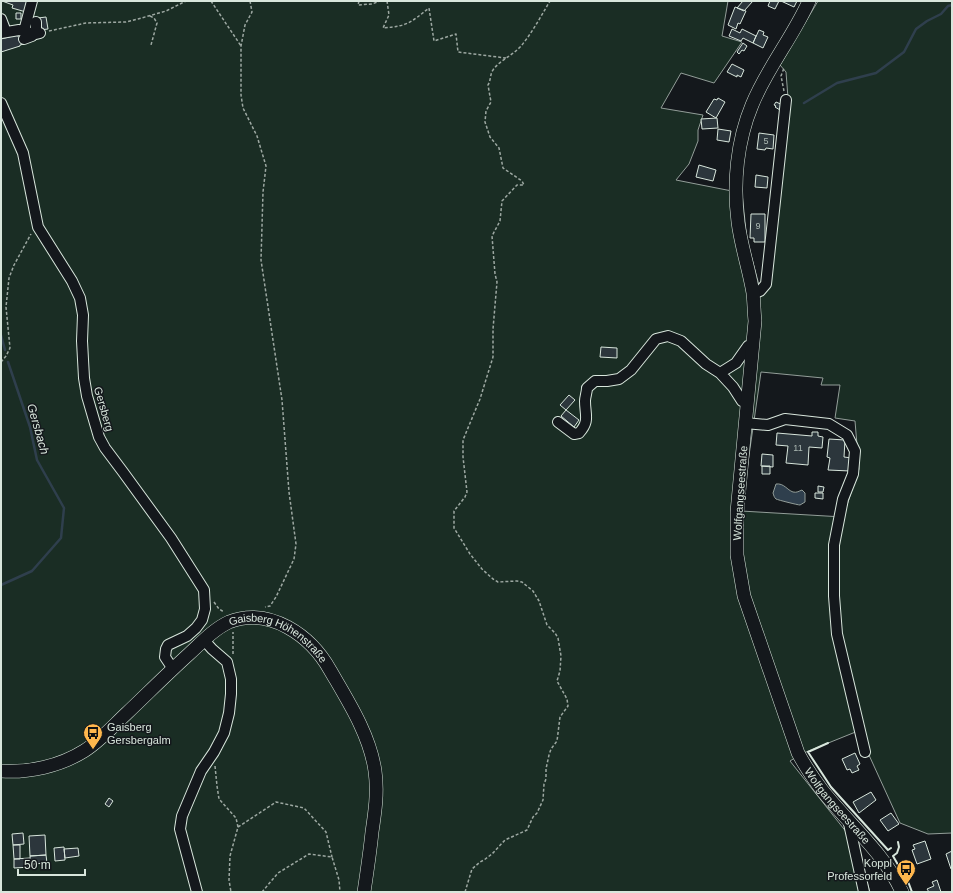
<svg xmlns="http://www.w3.org/2000/svg" width="953" height="893" font-family="Arial,sans-serif">
<style>
.green{fill:#1a2d24;stroke:#939e99;fill-rule:evenodd}
.water{fill:#2f3f4d;stroke:#939e99}
.lines{fill:none;stroke-linecap:round;stroke-linejoin:round}
.stream{stroke:#2f3f4d;stroke-width:2.5}
.building{fill:#2c363c;stroke:#d8e6dc}
.minor-casing{stroke:#d8e6dc;stroke-width:12}
.major-casing{stroke:#d8e6dc;stroke-width:14}
.path{stroke:#9da8a2;stroke-width:1.5;stroke-dasharray:3 2;stroke-linecap:butt}
.minor{stroke:#14181c;stroke-width:10}
.major{stroke:#14181c;stroke-width:13}
.wall{stroke:#d8e6dc;stroke-width:2}
.labels{text-anchor:middle;dominant-baseline:central;stroke-width:3;stroke-linejoin:round;paint-order:stroke}
.number-label{font-size:9px;fill:#adbab4}
.street-label{font-size:11px;fill:#d8e6dc;stroke:#14181c}
.poi-label{font-size:11px;fill:#d8e6dc;stroke:#14181c;text-anchor:start}
.water-label{font-size:12px;font-style:italic;fill:#d8e6dc;stroke:#14181c}
</style>
<rect width="100%" height="100%" fill="#14181c"/>
<path class="green" d="M1,1H728L722,36L742,42L714,83L681,73L661,108L703,115L698,130V141L689,164L676,180L742,193L747,240L759,285L767,282L789,111L786,72L780,65L818,1H952V833L928,834L900,823L858,731L801,754L790,761L855,843L870,892H1ZM761,372L823,378L821,385H840L835,418L855,421L859,469L843,517L741,511Z"/>
<path class="water" d="M776,484C784,483 787,490 793,492C797,493 799,491 802,490L805,493V502L800,505C798,505 778,500 776,499C774,497 774,496 773,493Z"/>
<g class="lines">
<path class="stream" d="M804,103L837,83L876,73L904,52L916,29L927,21L941,14L948,6L952,5
M1,335L5,350
M1,585L32,571L61,538L64,508L37,460L30,427L8,362"/>
</g>
<path class="building" d="M2,1H30L26,12L12,8L13,5Z
M743,1H753L744,11L737,8Z
M770,1H779L775,9L768,6Z
M781,1H797L794,7Z
M735,7L746,11L740,24L738,23L736,29L728,25Z
M16,13H21V19H16Z
M46,17L48,29L40,30L38,18Z
M732,29L740,33L742,29L756,36L753,43L743,38L741,41L729,36Z
M759,30L764,32L763,35L768,37L763,48L753,43Z
M17,35V36L22,35L24,44L20,45V46L1,52V39Z
M743,43L747,46L744,51L742,50L739,54L737,52Z
M732,64L744,70L741,77L737,75V77L727,72Z
M718,98L725,102L716,118L706,112L714,99L717,100Z
M776,102L783,105L780,110L775,107L776,106L774,105Z
M717,118L718,128L702,129L701,119Z
M718,129L731,131L729,142L717,140Z
M759,133L774,135L773,149L766,148L765,150L757,149Z
M699,165L716,170L713,181L696,177Z
M756,175L768,177L767,188L755,187Z
M751,214H765V242H754V238H750Z
M601,347L617,348V358L600,357Z
M569,395L575,400L566,410L579,420L574,427L561,416L566,410L560,405Z
M812,432H818V436L823,437L822,448L809,447L808,465L786,463L788,446L776,445L777,433L812,436Z
M829,439L845,440L844,457L852,458L850,471L828,470L830,458L827,457Z
M762,454L773,455V467L761,466Z
M762,466H770V474H762Z
M818,486L824,487L823,492H818Z
M815,493H823V499L815,498Z
M855,753L860,764L857,766L859,770L852,773L850,769L847,770L842,759Z
M871,792L876,800L859,813L853,802Z
M109,798L113,801L109,807L105,804Z
M891,813L899,824L888,831L880,820Z
M23,833L24,844L13,845L12,834Z
M45,835L46,855L30,856L29,836Z
M925,841L931,859L917,864L912,850L915,849L913,845Z
M13,845H20V859H14Z
M64,847L65,860L55,861L54,848Z
M78,848L79,856L65,858L64,849Z
M952,851V869H951L946,854Z
M46,855L47,863L33,864V867H31L30,856Z
M30,858L31,867L14,868V859Z
M937,880L941,892H929L927,889L934,886L932,882Z"/>
<g class="lines">
<g class="minor-casing">
<path id="minor" d="M1,19L6,32
M24,31L32,1
M1,33L19,30L36,34L40,33
M24,39L32,36L36,30V22
M1,103L23,153L38,227L72,281L80,298L83,315L82,341L84,378L87,396L99,437L105,448L123,472L171,538L204,590L205,609L202,620L196,628L187,636L168,645L166,649L165,657L173,669
M753,294L760,291L766,284L786,100
M720,373L736,363L748,346L753,345
M558,422L574,434L579,433C590,421 585,415 585,401C585,397 587,392 587,388L595,381H607L619,379L631,370L656,339L668,336L681,341L706,364L720,373L733,387L742,401L748,403
M745,423L768,425L785,419L829,424L847,435L855,451L853,474L843,499L834,545V596L837,634L865,752
M848,819L864,892
M197,892L180,829L182,816L201,771L214,752L224,733L229,713L231,694V679L227,662L212,649L204,640"/>
</g>
<g class="major-casing">
<g id="major">
<path id="s1" d="M809,1C793,37 767,68 752,105C737,141 733,183 738,222C741,246 749,269 753,293C754,302 754,312 755,321L737,512V555L744,596L798,753C805,766 813,778 822,790C847,822 885,854 902,892"/>
<path id="s2" d="M1,771C29,773 60,766 84,751C100,741 113,726 127,713C148,693 168,673 189,654C202,642 214,629 229,622C270,606 311,636 330,670C348,701 370,735 375,771C378,792 375,812 372,832C370,852 367,872 364,892"/>
</g>
</g>
<path class="path" d="M211,1L241,46
M250,1L252,12L245,25L241,46V95L243,108L257,136L266,166L263,192L261,260L282,400L289,492L296,544L294,559L276,597L270,606L265,607
M359,1L358,5L372,4L380,1
M387,1L389,15L383,28C408,26 410,23 429,8L434,41L456,34L458,52L506,58
M150,16L154,18L157,23L151,45
M49,31L86,23L126,22L138,19L166,11L186,1
M784,91L781,76L784,68
M1,362L6,356L10,348L6,307L9,278L14,265L31,234
M214,602L219,609L224,612
M233,654V632
M215,766L217,786L219,799L236,818L238,827L230,856L229,880L231,892
M238,827L276,802L304,808L326,832L332,857
M262,892L278,873L309,854L332,857L339,880L340,892
M465,892L472,869L480,862L484,860L492,854L505,840L527,830L533,817L537,813L543,800L544,784L546,779V769L549,755L551,749L557,741L560,717L568,706L567,699L557,681L560,671L561,656L558,638L555,633L547,625L539,601L533,591L522,582L517,581L498,582L493,579L482,569L470,554L454,528V511L465,497L467,492L463,457V440L480,399L493,357V329L497,282L495,274L492,236L500,221L502,201L517,185H524L522,181L503,168L499,148L490,137L485,122L486,111L491,102L488,85C491,80 490,74 493,70C500,60 512,56 521,46C532,33 541,16 550,1"/>
<use href="#minor" class="minor"/>
<use href="#major" class="major"/>
<path class="wall" d="M828,743L808,752L831,787L888,850L891,848
M898,842L899,847L897,853L893,856L909,884L912,892"/>
</g>
<defs>
<g id="bus-pin" transform="scale(1)"><path d="M0 17L-7.5 6A9.5 9.5 0 1 1 7.5 6Z" fill="#ffb74d" stroke="#14181c"/><path d="M-5-6H5V4H4V6H2V4H-2V6H-4V4H-5ZM-3.5-4V0h7V-4ZM-3.5 1.2v1.5H-2V1.2ZM2 1.2v1.5H3.5V1.2Z" fill="#111"/></g>
</defs>
<g fill-rule="evenodd">
<use href="#bus-pin" x="93" y="733"/>
<use href="#bus-pin" x="906" y="869"/>
</g>
<g class="labels">
<g class="number-label">
<text x="766" y="141">5</text>
<text x="758" y="226">9</text>
<text x="798" y="448">11</text>
</g>
<g class="street-label">
<text transform="translate(104 409) rotate(74)">Gersberg</text>
<text transform="translate(740 493) rotate(-86)">Wolfgangseestraße</text>
<text stroke="none"><textPath href="#s2" startOffset="337">Gaisberg Höhenstraße</textPath></text>
<text stroke="none"><textPath href="#s1" startOffset="847">Wolfgangseestraße</textPath></text>
</g>
<g class="poi-label">
<text x="107" y="727">Gaisberg<tspan x="107" dy="13">Gersbergalm</tspan></text>
<text x="892" y="863" text-anchor="end">Koppl<tspan x="892" dy="13">Professorfeld</tspan></text>
</g>
<g class="water-label">
<text transform="translate(38 429) rotate(74)">Gersbach</text>
</g>
</g>
<rect width="953" height="893" fill="none" stroke="#d8e6dc" stroke-width="4"/>
<path d="M18 869v6h67v-6" fill="none" stroke="#d8e6dc" stroke-width="2"/>
<text x="24" y="869" font-size="12" fill="#d8e6dc" stroke="#14181c" stroke-width="3" paint-order="stroke">50 m</text>
</svg>
